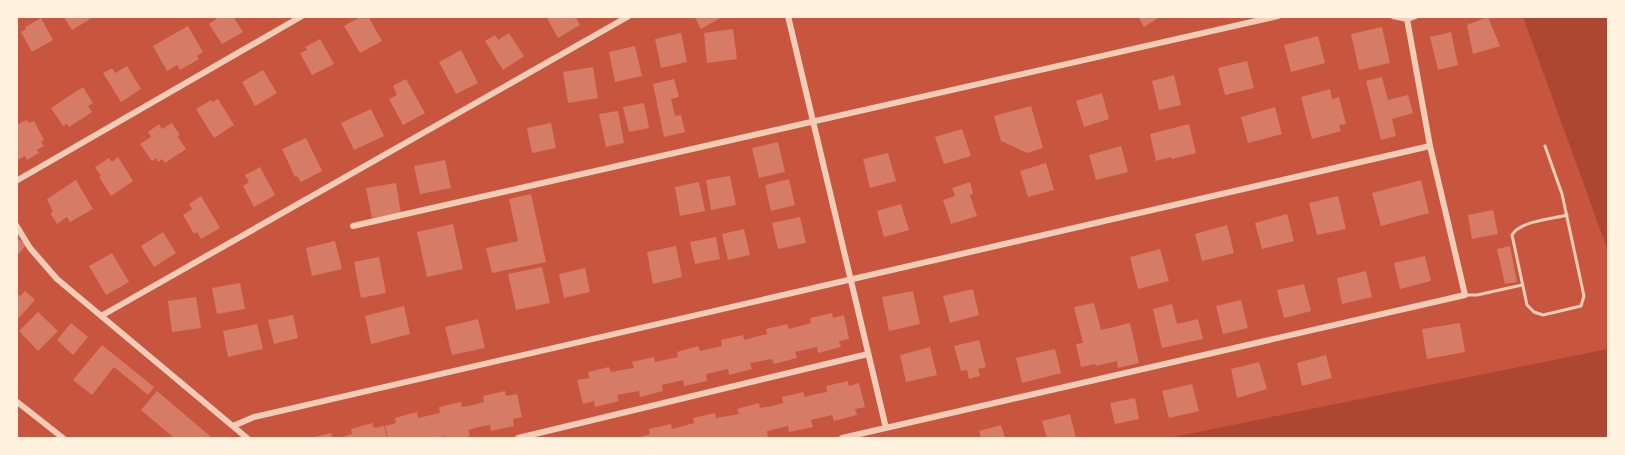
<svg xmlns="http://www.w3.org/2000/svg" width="1625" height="455" font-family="Raleway,sans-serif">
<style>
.green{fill:#ae4732}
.building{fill:#d67c66}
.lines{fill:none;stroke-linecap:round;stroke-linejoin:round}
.service{stroke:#f1ccb7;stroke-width:3}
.minor{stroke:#f1ccb7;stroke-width:6}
</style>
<rect width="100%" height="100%" fill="#c8553d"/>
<path class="green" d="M1523,17H1608V251Z
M1608,349V438H1168Z"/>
<path class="building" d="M63,16H95L72,30Z
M215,16H233L243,32L222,44L209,24L216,19Z
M365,16H368L382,41L360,53L344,26L360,17L361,19Z
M546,16H575L580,25L558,38Z
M694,16H724L701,29Z
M1138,16H1161L1144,27Z
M1488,17L1500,46L1473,54L1467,25Z
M41,18L53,40L32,52L21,32L26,29L25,27Z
M188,26L203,52L197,56L199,59L180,70L177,65L167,71L153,46Z
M1382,27L1390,63L1359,70L1351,34Z
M733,29L737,59L707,63L704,33Z
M1451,32L1458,65L1438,70L1430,37Z
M509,33L524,56L503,70L485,41L495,35L498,40Z
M681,33L687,62L661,68L655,39Z
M1318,36L1325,63L1291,72L1284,45Z
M320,39L334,64L312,75L300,53L307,50L305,47Z
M635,46L642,76L615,82L609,52Z
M461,50L478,83L456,94L439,62Z
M1247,61L1254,88L1225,95L1218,68Z
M127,66L141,89L121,102L103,73L112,68L115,73Z
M593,67L598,98L568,103L563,72Z
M263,70L277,93L255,106L242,82Z
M1174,75L1181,105L1159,110L1152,81Z
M1382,77L1388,100L1408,95L1413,113L1392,119L1396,136L1381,140L1366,81Z
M406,79L425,113L403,125L389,99L397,95L393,86Z
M674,79L679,97L671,99L675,116L681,115L685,132L664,137L653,84Z
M83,87L93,103L88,106L92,112L69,127L67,124L63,126L51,108Z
M1330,89L1332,99L1339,97L1346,124L1339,125L1341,131L1312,139L1301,97Z
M1102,93L1109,119L1084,127L1076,101Z
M218,99L234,125L214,138L196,109L211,100L212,102Z
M644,103L649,128L629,132L623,107Z
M1031,106L1043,148L1027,153L1001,141L994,116Z
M1275,107L1282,134L1248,143L1241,117Z
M371,109L384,136L354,150L341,123Z
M618,111L624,143L606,147L599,114Z
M27,120L29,123L34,121L44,140L41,142L44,146L37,150L39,153L27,160L25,156L16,161V125Z
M172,123L180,135L177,136L186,149L165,163L162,159L158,162L156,158L152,161L140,144L151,137L148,132L159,124L162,129Z
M551,123L556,148L532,153L527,128Z
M1189,124L1196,153L1172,159L1171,157L1156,161L1150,134Z
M962,129L971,156L944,164L935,137Z
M306,138L322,171L301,182L297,176L295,177L282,149Z
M778,142L785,172L759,178L752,148Z
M1121,146L1128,172L1096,180L1089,155Z
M888,153L896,181L870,188L863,159Z
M118,157L133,181L111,196L99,177L101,176L95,167L109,158L112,162Z
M445,160L451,188L420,194L414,166Z
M1046,163L1054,190L1028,197L1020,171Z
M260,167L275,195L254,207L243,186L249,182L245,175Z
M730,176L736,205L711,210L706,180Z
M789,179L795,205L771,211L765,185Z
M76,180L93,209L70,222L67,217L57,224L50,213L53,212L47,199Z
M1421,180L1429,213L1381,226L1372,193Z
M699,182L705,211L680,216L675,187Z
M970,182L973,194L970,195L977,216L951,224L943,200L955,196L952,188Z
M396,183L401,213L372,218L366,188Z
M531,194L546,262L492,273L486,248L518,241L509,199Z
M201,196L220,228L201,239L197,232L194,234L183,215L192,209L189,204Z
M1338,196L1346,229L1317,235L1309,203Z
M901,204L909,230L884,237L877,211Z
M1493,210L1498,234L1472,239L1468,215Z
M1287,214L1294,241L1262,249L1255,223Z
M800,217L806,243L778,249L772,223Z
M453,224L463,269L427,277L417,232Z
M1227,225L1234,253L1202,261L1195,234Z
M744,229L750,255L728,260L722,234Z
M163,232L176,253L154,267L141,246Z
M16,237L26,245L16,257Z
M716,237L720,259L695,264L690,242Z
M335,241L342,269L312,276L306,248Z
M676,246L682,277L653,284L647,252Z
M1510,246L1517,282L1505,284L1497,249Z
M1160,249L1169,281L1138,289L1130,257Z
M112,253L129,282L106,295L89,266Z
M1425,256L1431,281L1400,289L1394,263Z
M379,257L386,293L361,298L354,262Z
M542,267L550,303L516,310L508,274Z
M585,268L590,292L564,298L559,274Z
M1366,271L1372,297L1342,304L1337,278Z
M240,283L245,309L217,314L212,288Z
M1304,284L1311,311L1284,318L1277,290Z
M973,289L979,315L950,323L943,296Z
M25,291L35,300L16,321V293L20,296Z
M913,291L920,324L889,331L882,297Z
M196,297L201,328L172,332L168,301Z
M1241,300L1248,328L1223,334L1216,306Z
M1094,303L1101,330L1130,323L1139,363L1118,368L1117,361L1096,366L1095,364L1081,367L1076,344L1083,343L1074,307Z
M1172,304L1177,324L1198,319L1203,339L1162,348L1153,309Z
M404,306L410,334L371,344L365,316Z
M38,312L58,331L38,351L19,331Z
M832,313L833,318L844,315L849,339L839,341L841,347L818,353L817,347L795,352L797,358L774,364L772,359L750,363L752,369L729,375L728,369L706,374L707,381L684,386L683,380L662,385L663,391L640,397L639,391L617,395L619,401L595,407L594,401L583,404L577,380L589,378L588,372L609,367L611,372L622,370L634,368L632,362L654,357L655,362L678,357L677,352L698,346L700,351L722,346L721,340L743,335L744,340L755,337L767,334L766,329L787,324L789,329L811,323L810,318Z
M293,315L298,338L274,344L268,320Z
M478,319L485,348L452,355L445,327Z
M71,323L88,337L73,355L57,340Z
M1460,323L1465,352L1427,359L1422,329Z
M257,324L263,349L228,357L223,331Z
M979,340L986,367L978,369L980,376L969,379L967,370L961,371L954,346Z
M102,345L154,387L148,395L114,367L92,395L73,380Z
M930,347L937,375L906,382L900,355Z
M1055,349L1061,373L1022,383L1016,358Z
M1326,355L1332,378L1302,386L1297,363Z
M1259,362L1267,389L1237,398L1231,369Z
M848,381L849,386L859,383L865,407L855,409L857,415L834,421L832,415L811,420L813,427L789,432L788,426L767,431L768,438H637L650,434L649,429L671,424L672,429L694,423L693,418L715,413L716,418L739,414L737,409L759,403L760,408L772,406L783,403L782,397L803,392L805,397L816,394L827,392L826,386Z
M1192,384L1199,411L1169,418L1162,391Z
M157,391L210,436L208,438H174L141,410Z
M505,391L506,396L517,394L522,417L513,419L514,426L491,431L490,425L479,427L468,430L470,436L461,438H446V436L436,438H388L385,426L396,423L395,418L417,412L418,418L440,413L439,407L461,402L462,407L473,405L484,402L483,396Z
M1135,398L1139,419L1115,424L1110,403Z
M1070,414L1076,438H1047L1042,421Z
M372,423L374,428L384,426L387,438H338L352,434L351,429Z
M1001,425L1005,438H981L979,431Z
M331,433L332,438H311Z"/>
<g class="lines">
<path class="service" d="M1545,146L1562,194L1584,296L1581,306L1543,315L1534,312L1527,305L1512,235C1520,221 1552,219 1567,215
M1465,295H1477L1522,285"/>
<path class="minor" d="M788,16L886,428
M1393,16L1407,19L1416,16
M16,181L302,16
M16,225L30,248L57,279L247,438
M353,226L1278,16
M101,316L629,16
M16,401L63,438
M233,426L254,417L1430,146
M518,438L868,354
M842,438L1465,295L1430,146L1407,19"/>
</g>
<rect width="1625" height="455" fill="none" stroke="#fff3e0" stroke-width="36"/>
</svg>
